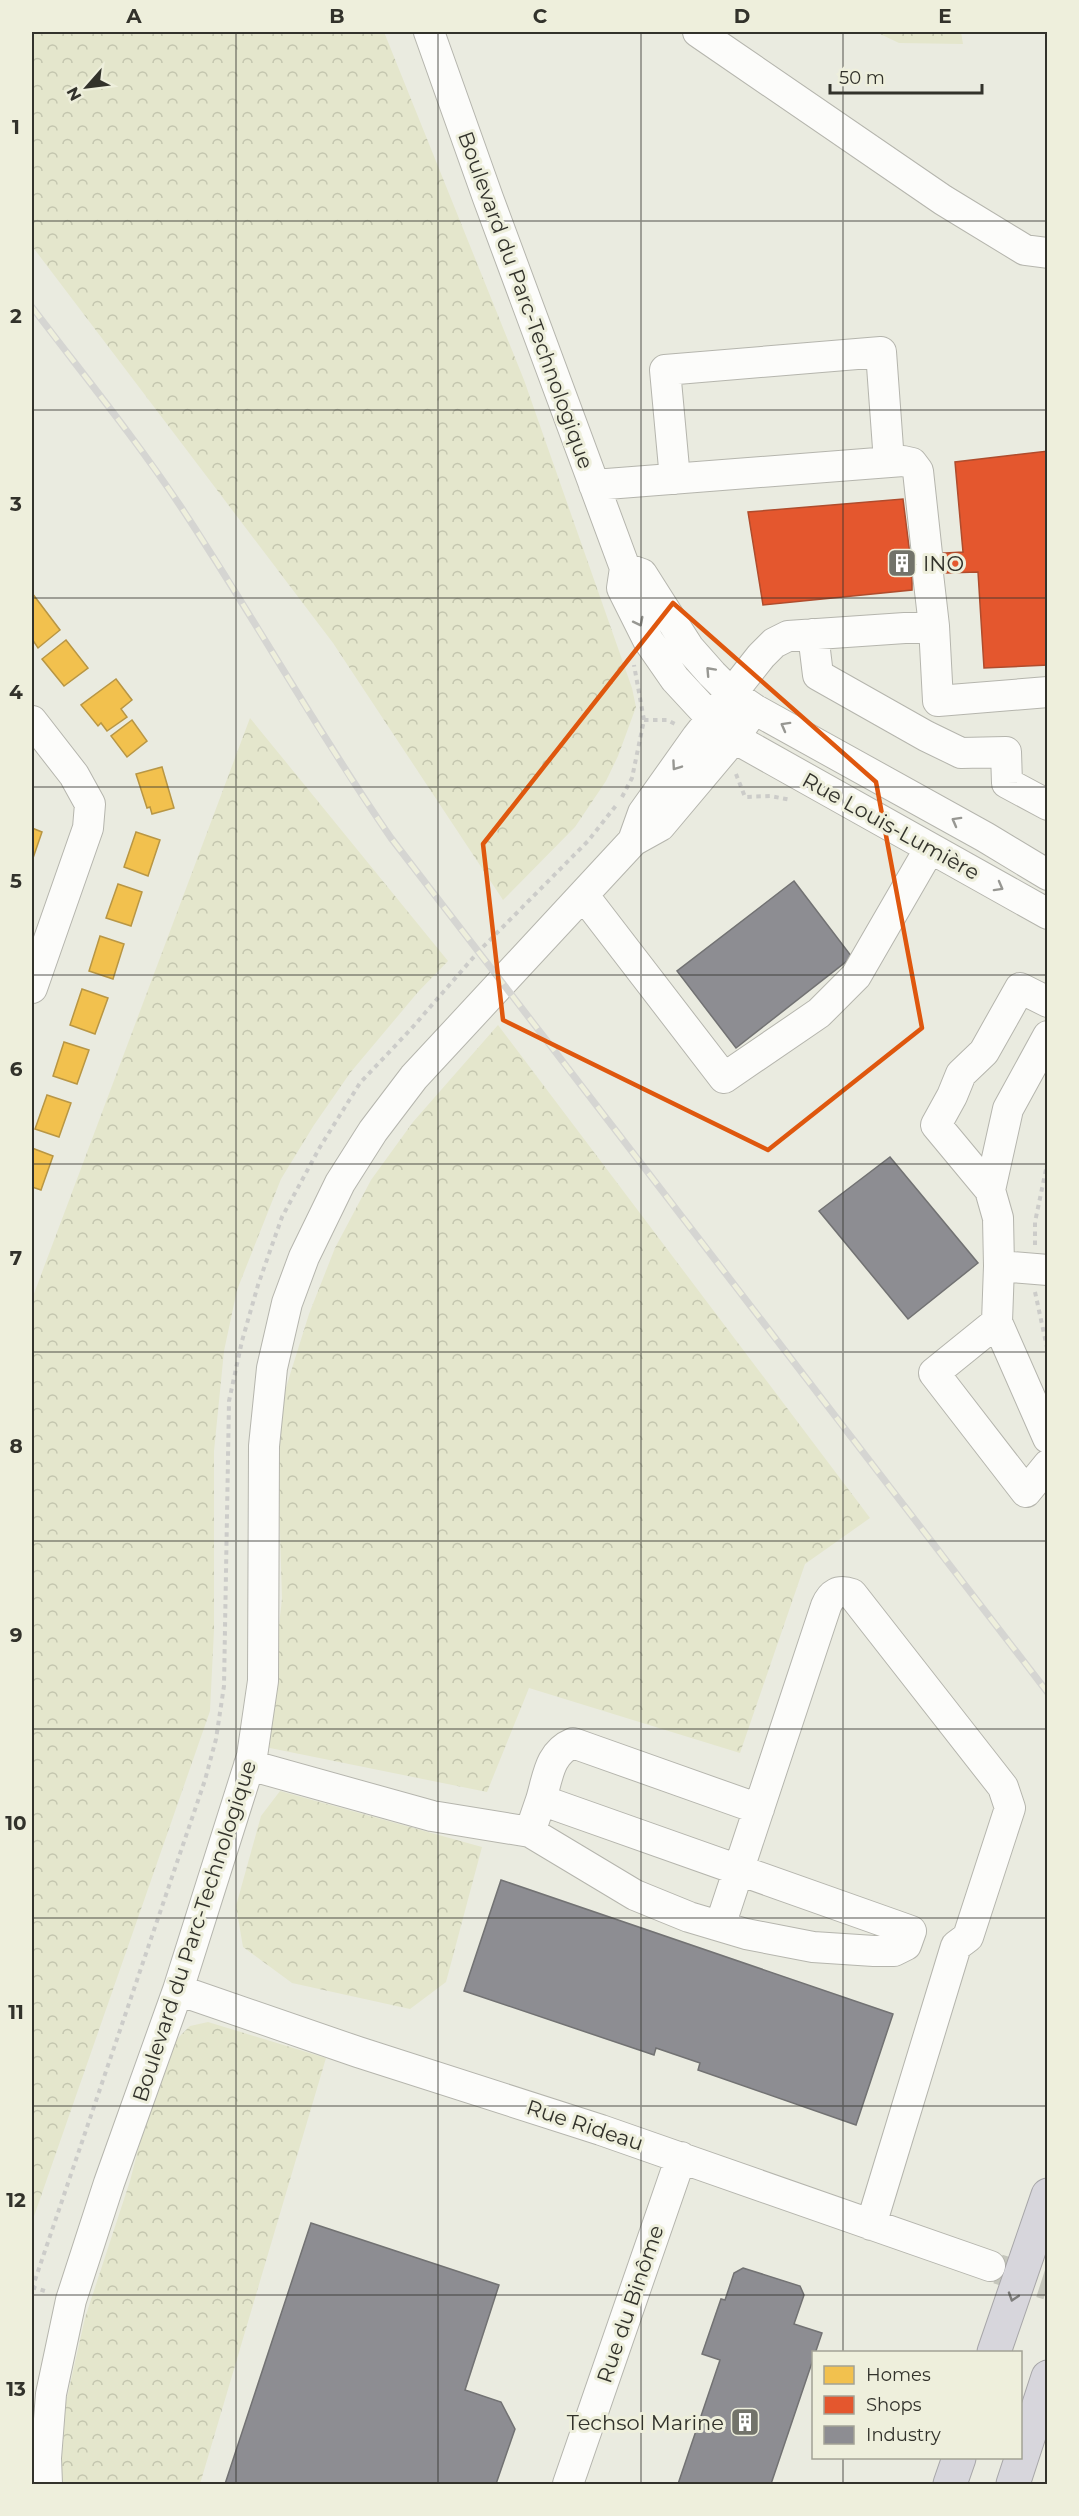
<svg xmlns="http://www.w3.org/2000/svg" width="1079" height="2516" font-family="Montserrat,sans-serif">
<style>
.forest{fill:url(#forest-crowns)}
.homes{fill:#f2c14e;stroke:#b89644;stroke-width:1.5}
.shops{fill:#e4572e;stroke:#af4c2d;stroke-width:1.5}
.industry{fill:#8d8d92;stroke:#727273;stroke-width:1.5}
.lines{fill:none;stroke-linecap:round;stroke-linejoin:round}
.minor-tunnel{stroke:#c5c6bc;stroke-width:30;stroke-dasharray:30 15;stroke-linecap:butt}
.minor-casing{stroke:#b5b5ad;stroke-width:32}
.highway-casing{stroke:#a7a6a8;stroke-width:35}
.path{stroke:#ccccc9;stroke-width:4;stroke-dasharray:4.5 4.5;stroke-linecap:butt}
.minor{stroke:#fcfcfa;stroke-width:30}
.highway{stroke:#d7d6dc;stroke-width:33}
.rail-casing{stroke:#d5d5d2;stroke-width:7}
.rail{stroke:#eeefdc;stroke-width:4.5;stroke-dasharray:14;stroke-linecap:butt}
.oneway{stroke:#979792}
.oneway2{stroke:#7c7c7b}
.marked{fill:none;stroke:#df570e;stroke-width:4.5;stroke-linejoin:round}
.grid{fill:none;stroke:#32322b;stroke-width:1.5;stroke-opacity:0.55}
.labels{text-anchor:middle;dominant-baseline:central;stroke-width:6;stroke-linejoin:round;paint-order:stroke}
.street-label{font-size:21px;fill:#32322b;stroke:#eeefdc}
.poi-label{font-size:21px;fill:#32322b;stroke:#eeefdc;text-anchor:start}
.neatline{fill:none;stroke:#32322b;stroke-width:2}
.grid-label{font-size:20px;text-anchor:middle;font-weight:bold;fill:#32322b}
</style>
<defs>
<pattern id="forest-crowns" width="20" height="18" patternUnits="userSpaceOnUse" patternTransform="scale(1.5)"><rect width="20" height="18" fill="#e4e6cc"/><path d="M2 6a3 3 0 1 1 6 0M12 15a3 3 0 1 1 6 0" fill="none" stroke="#c4c6af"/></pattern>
</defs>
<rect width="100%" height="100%" fill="#eaebe0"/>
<path class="forest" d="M32,32H384L524,380L632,688L636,707L618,756L606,781L575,827L503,900L333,643L32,246Z
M876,32H961L963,44L899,43Z
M250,718L448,961L418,992L350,1073L314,1125L281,1179L237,1290L224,1351L214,1451V1630L210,1711L32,2222V1299Z
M498,1025L870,1518L805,1564L740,1753L529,1688L487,1792L265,1747L282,1599L278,1464L283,1397L309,1314L335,1248L371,1180L413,1122Z
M280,1791L482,1847L446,1982L410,2009L292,1983L243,1947L236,1906L261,1816Z
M208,2022L326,2058L200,2484H63L61,2471L66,2402L85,2318L130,2181L163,2053L190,2026Z"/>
<path class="homes" d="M32,593L60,630L38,648L32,639Z
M66,640L88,668L64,686L42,659Z
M116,679L132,700L121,709L127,717L107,731L101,723L98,726L81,705Z
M132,720L147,741L127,757L111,736Z
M162,767L174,808L152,814L150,807L147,808L136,774Z
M32,828L42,832L32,861Z
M136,832L160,840L148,876L124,867Z
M118,884L142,892L131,926L106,918Z
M100,936L124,944L113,979L89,971Z
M82,989L108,998L95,1034L70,1025Z
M64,1042L89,1050L77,1084L53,1076Z
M47,1095L71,1103L59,1137L35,1129Z
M32,1148L53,1156L41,1190L32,1187Z"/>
<path class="shops" d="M1048,451V665L984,668L978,572L912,574V590L763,605L748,512L903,499L910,555L963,552L955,462Z"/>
<path class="industry" d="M794,881L852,957L736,1048L677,971Z
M890,1157L978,1263L908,1319L819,1211Z
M501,1880L893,2014L856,2125L698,2070L700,2063L656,2048L654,2055L464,1991Z
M311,2223L499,2285L465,2390L501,2402L515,2429L496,2484H225Z
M743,2268L800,2286L804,2295L794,2324L822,2333L771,2484H678L720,2360L702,2354L721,2299L725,2300L734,2273Z"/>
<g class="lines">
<path class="minor-tunnel" d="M998,2269L1048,2285"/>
<g class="minor-casing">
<path id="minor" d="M429,32L488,198L625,568L622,588L648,640L675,679L712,719L734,738L1048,914
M698,32L943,200L1025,250L1048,253
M675,479L665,370L881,352L889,462
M594,485L903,461L912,463L918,471L927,554
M625,568L642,574L689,648L712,674L732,694L754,709L985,837L1048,875
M928,574L934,626
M813,634L818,675L926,736L961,753L1006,752L1007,783L1048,805
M32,721L74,775L90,804L88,828L32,988
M633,841L643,813L697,737L761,656L774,643L788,636L934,626L938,701L1048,692
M584,896L724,1078L819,1013L856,976L930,848
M1048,1002L1020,988L984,1052L961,1074L952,1096L936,1125L990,1190L998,1218L999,1266L1048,1270
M990,1190L1008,1109L1048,1036
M999,1266L997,1322L1048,1438
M997,1322L934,1373L1026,1492L1048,1465
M249,1765L432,1816L530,1832L635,1895L689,1917L746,1934L813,1947L874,1951H894L906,1945L911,1931L541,1800L530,1832
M541,1800C548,1777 549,1753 573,1743L759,1809
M720,1926L826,1606C831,1594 838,1589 852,1594L1003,1787L1010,1808L968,1937L956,1946L871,2225
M178,1990L358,2052L601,2130L990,2266
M47,2484L46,2458L51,2394L71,2300L109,2183L178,1990L252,1756L263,1681L264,1446L272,1368L287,1303L304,1257L340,1183L373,1131L414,1077L633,841L660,826L734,738L754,709
M568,2484L681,2157"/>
</g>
<g class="highway-casing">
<path id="highway" d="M994,2352L1048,2195
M950,2484L959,2458
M1013,2484L1048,2377"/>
</g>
<path class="path" d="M644,720H667L677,725
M736,774L745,797L770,796L791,800
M622,797L632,778L644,720L634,665
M1035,1245V1222L1048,1160
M1035,1292L1048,1352
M32,2287L48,2292
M32,2289L205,1780L216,1739L224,1686L229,1401L242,1341L258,1285L282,1217L320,1147L360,1083L411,1029L479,951L588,841L618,803"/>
<use href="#minor" class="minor"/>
<use href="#highway" class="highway"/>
<g class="rail-casing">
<path id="rail" d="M32,307C82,373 135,438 181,507C253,616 317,731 391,838L1048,1693"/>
</g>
<use href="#rail" class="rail"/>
</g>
<defs><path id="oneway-chevron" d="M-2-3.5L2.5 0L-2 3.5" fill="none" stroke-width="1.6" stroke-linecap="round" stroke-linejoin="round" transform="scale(1.5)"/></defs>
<g class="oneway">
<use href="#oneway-chevron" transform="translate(639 622) rotate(63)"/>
<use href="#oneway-chevron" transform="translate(710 671) rotate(-133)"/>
<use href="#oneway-chevron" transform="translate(785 726) rotate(-151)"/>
<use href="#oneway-chevron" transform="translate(676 766) rotate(125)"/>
<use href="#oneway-chevron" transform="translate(956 821) rotate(-151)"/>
<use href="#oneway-chevron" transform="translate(999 887) rotate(29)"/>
</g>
<use class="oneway2" href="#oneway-chevron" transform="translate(1013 2297) rotate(108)"/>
<path class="marked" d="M673,603L876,782L922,1028L768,1150L503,1020L483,844Z"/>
<path class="grid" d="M236,32V2484M438,32V2484M641,32V2484M843,32V2352M32,221H1048M32,410H1048M32,598H1048M32,787H1048M32,975H1048M32,1164H1048M32,1352H1048M32,1541H1048M32,1729H1048M32,1918H1048M32,2106H1048M32,2295H1048M843,2458V2484"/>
<defs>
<g id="building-square" transform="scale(1.5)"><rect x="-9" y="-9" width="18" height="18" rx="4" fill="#72736a" stroke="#eeefdc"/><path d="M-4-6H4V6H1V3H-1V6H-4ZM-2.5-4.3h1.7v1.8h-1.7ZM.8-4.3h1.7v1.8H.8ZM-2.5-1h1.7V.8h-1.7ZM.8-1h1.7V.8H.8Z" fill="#fff"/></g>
</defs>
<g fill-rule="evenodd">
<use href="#building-square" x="902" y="563"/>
<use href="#building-square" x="745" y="2422"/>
</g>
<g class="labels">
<g class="street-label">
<text transform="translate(526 300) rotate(70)">Boulevard du Parc-Technologique</text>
<text transform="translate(891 826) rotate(29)">Rue Louis-Lumière</text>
<text transform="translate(194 1931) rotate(-72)">Boulevard du Parc-Technologique</text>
<text transform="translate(585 2125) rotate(18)">Rue Rideau</text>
<text transform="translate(630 2304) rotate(-71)">Rue du Binôme</text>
</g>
<g class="poi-label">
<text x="923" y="563">INO</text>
<text x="724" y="2422" text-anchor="end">Techsol Marine</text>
</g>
</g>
<rect width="1079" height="2516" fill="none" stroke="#eeefdc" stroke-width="66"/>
<rect x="812" y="2351" width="210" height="108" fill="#eeefdc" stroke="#a3a395" stroke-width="1.5"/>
<rect x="824" y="2366" width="30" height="18" fill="#f2c14e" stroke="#a3a395" stroke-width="1.5"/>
<text x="866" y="2381" font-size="18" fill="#32322b">Homes</text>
<rect x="824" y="2396" width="30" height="18" fill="#e4572e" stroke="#a3a395" stroke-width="1.5"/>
<text x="866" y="2411" font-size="18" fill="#32322b">Shops</text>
<rect x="824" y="2426" width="30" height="18" fill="#8d8d92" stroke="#a3a395" stroke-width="1.5"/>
<text x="866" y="2441" font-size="18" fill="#32322b">Industry</text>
<g transform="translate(87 87) rotate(242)" stroke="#eeefdc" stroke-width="4.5" paint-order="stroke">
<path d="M0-4.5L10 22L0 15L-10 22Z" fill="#32322b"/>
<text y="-9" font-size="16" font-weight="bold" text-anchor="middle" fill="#32322b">N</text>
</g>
<path d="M830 84v9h152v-9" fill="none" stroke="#32322b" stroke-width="3"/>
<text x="839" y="84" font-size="18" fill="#32322b" stroke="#eeefdc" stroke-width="4.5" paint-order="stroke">50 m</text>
<rect x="33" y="33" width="1013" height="2450" class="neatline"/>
<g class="grid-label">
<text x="134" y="23">A</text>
<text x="337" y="23">B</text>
<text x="540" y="23">C</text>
<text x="742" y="23">D</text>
<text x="945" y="23">E</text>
<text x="16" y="134">1</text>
<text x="16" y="323">2</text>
<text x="16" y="511">3</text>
<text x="16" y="699">4</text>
<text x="16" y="888">5</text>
<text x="16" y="1076">6</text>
<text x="16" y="1265">7</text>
<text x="16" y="1453">8</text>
<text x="16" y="1642">9</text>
<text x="16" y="1830">10</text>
<text x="16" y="2019">11</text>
<text x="16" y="2207">12</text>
<text x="16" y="2396">13</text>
</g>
</svg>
